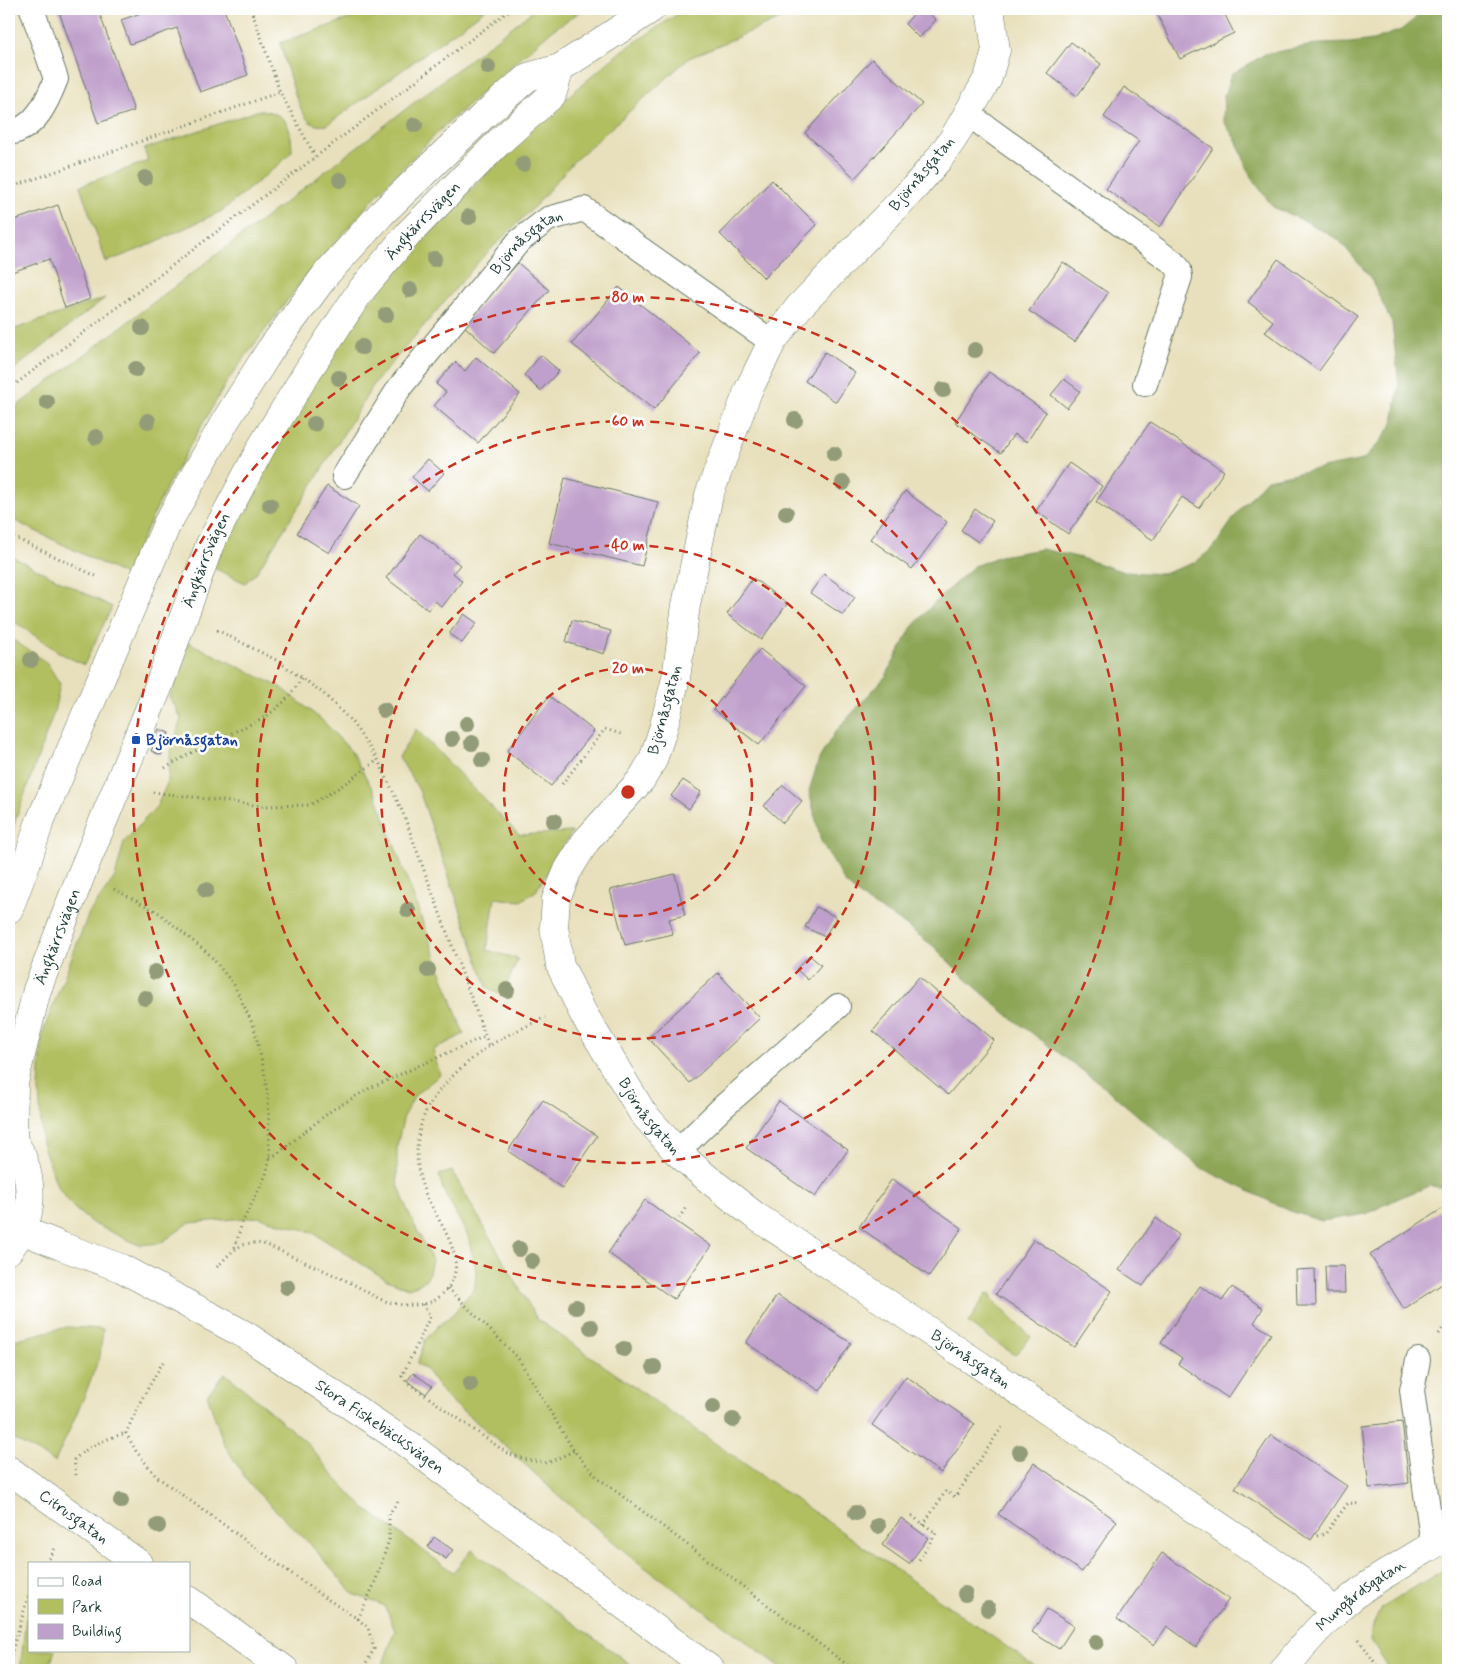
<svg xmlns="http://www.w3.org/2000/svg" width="1457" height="1679" font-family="Mynerve,sans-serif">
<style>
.green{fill:#b2bf61;stroke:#687e4a}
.forest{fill:#8da657;stroke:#567246}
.building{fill:#bf9fcb}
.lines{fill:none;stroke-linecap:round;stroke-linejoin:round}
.service-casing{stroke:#657664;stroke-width:26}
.minor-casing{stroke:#657664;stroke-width:29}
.tertiary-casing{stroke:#657664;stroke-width:29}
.path{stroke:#657664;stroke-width:3;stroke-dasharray:1 4;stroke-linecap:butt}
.service{stroke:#fff;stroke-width:24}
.minor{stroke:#fff;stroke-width:28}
.tertiary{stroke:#fff;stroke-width:28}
.tree{fill:#929c79}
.ring{fill:none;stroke:#c8321e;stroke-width:2.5;stroke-dasharray:9 6}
.transit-dot{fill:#1a4fb4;stroke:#fff;stroke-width:2}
.labels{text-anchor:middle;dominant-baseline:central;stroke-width:5;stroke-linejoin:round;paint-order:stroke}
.street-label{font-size:16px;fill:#1f3d34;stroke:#fff}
.transit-label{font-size:16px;font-weight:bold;fill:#164399;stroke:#fff;text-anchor:start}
.centre{fill:#c8321e;stroke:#fff;stroke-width:2.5}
.ring-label{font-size:15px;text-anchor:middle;font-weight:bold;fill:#c8321e;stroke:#fff;stroke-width:5;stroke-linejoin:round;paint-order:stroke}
</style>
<rect width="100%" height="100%" fill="#fff"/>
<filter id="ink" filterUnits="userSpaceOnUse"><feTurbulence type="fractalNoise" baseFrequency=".02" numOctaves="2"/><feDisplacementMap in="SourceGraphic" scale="10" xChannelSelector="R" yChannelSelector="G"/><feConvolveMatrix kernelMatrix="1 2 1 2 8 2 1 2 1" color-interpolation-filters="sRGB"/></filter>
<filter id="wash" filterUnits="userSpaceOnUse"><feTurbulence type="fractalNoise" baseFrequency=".0096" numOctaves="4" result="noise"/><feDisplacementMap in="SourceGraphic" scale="20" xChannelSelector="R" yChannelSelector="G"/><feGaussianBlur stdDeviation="1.12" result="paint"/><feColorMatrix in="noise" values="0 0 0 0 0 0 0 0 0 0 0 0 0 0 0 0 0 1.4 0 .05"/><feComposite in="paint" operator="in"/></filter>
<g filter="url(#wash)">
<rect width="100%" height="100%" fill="#e8e0bc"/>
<path class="green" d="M377,9H486L327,125C321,126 315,126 309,121C297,110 285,60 280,43Z
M535,9H584L551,31L445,125L385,186L304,278L228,380L168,484L125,575L9,518V412L265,218Z
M685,9H803L689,58L573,162L535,206L480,260L374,384L303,500L256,573L245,583L212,567L304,396L363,309L455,205L536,124L619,53Z
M260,110C287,114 291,125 292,151L283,161L222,211L140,249L106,262L80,186L148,161L144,149Z
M105,298L9,373V331Z
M9,555L112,607L84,665L60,653L9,618Z
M9,637L47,663L60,684L54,712L9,838Z
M188,642L282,688L323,721L351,751L376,795L464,1034L433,1050L440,1075L416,1094L404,1115L397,1146V1181L408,1212L432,1260L428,1277L420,1284L408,1288L387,1280L312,1232L258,1217L189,1223L161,1243L139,1245L92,1223L74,1208L57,1186L42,1143L39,1089L42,1034L89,913L115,877L124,842L157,806L168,781L170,756L181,718L170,697Z
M416,729L519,835L572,832L536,891L521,901L495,898L487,950L518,959L508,982L500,995L487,987L419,790L399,757Z
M452,1171L537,1319L1040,1670H785L635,1560L559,1496L504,1445L445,1396L425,1368L417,1364L425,1340L438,1326L453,1314L475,1287L476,1271L468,1236L443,1190L439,1175Z
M987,1293L991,1294L992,1299L1031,1337L1015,1355L968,1323Z
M67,1327L103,1329L100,1356L84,1397L55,1462L9,1437V1341Z
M225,1373L306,1442L332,1474L364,1508L453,1572L472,1550L638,1670H381L395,1630L385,1606L353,1594L310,1544L250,1485L224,1444L207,1395Z
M1448,1567V1664L1439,1670H1390L1371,1641L1373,1625L1381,1608Z
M29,1614V1650H55L48,1670H20L26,1619Z"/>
<path class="forest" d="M1421,9H1448V1188L1430,1186L1401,1197L1366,1214L1322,1221L1290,1211L1203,1169L1163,1137L1102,1085L1009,1016L964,977L932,945L897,919L869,903L846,884L821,841L809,791L819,759L835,732L886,676L912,627L938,599L974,566L1000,556L1042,549L1081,558L1124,572L1163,574L1196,562L1214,547L1238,512L1267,479L1363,460L1380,442L1393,423L1399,385L1392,323L1370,277L1339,240L1307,222L1273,207L1251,177L1237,142L1223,120L1224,95L1231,75L1265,54L1319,44L1350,43L1373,40L1401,30L1417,17Z"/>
<g id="blocks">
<path class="building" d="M58,9H98L134,111L98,123Z
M152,9H224L248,75L200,92L177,28L130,44L121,20Z
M918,9H924L936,20L919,38L905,24Z
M1158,9H1222L1234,33L1180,59L1155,10Z
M1071,42L1101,64L1077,96L1047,73Z
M872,59L922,104L855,178L805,133Z
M1124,87L1213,148L1160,227L1106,189L1139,141L1104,117Z
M772,180L817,225L764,278L720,234Z
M58,205L90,299L65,308L49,259L9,273V222Z
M1278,259L1358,317L1319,371L1265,332L1273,321L1248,302Z
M1063,262L1108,293L1075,342L1029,311Z
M518,263L549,290L494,353L463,325Z
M619,287L700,353L654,410L572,344Z
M825,352L855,373L836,402L805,381Z
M541,355L559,371L540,391L524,375Z
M476,357L520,394L478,443L434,406L446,392L436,384L455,362L465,371Z
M989,372L1046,412L1027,442L1014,434L1001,453L955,422Z
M1064,379L1080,391L1067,408L1051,395Z
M1150,422L1224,471L1199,508L1182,497L1153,540L1096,502Z
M428,459L444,473L428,491L412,477Z
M1069,463L1102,486L1068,534L1036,511Z
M565,478L658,502L642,566L549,543Z
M327,486L359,506L329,553L297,533Z
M905,491L947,522L912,569L870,539Z
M975,509L993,521L978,542L961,530Z
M420,534L460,565L453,573L462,581L442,607L435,601L428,610L386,578Z
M824,574L855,597L843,615L810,593Z
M753,578L787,604L761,640L727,614Z
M464,614L477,623L462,643L449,634Z
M572,620L611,631L604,654L566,642Z
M760,649L806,686L759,745L713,709Z
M549,696L594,731L551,786L507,751Z
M159,729L169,733L161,755L151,751Z
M683,780L701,792L689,809L671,796Z
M783,785L802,801L783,823L764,806Z
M675,874L685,915L669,919L673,934L625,945L610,890Z
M816,907L836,917L825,937L805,927Z
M809,955L821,965L808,980L796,969Z
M718,973L760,1018L690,1083L648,1038Z
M919,977L994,1040L948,1095L873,1031Z
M543,1100L597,1136L562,1188L508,1151Z
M779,1101L848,1150L815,1197L746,1148Z
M892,1179L962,1228L929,1276L859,1227Z
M645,1200L711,1246L674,1299L608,1253Z
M1448,1205V1280L1404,1309L1370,1255Z
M1156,1218L1179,1235L1143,1286L1119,1270Z
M1034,1239L1112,1291L1074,1347L996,1294Z
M1325,1266H1344L1345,1293H1326Z
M1315,1269L1316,1306H1297L1296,1270Z
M1200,1286L1222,1301L1232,1287L1263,1308L1254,1323L1271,1334L1228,1398L1178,1364L1182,1358L1161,1343Z
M777,1295L851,1343L820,1391L746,1343Z
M413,1373L432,1386L426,1394L407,1381Z
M906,1376L975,1424L941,1473L872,1425Z
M1402,1422L1409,1483L1369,1488L1362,1426Z
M1271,1435L1347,1486L1311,1540L1235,1488Z
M1034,1463L1117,1521L1082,1572L998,1514Z
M901,1518L928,1538L909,1564L882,1545Z
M434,1537L453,1550L446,1559L428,1547Z
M1162,1553L1229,1599L1196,1647L1167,1626L1154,1645L1117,1619Z
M1047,1609L1074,1626L1059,1649L1032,1632Z"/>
</g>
</g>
<g filter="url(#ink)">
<use href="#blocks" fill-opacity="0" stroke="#657664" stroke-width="1"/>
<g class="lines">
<g class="service-casing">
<g id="service">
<path d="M968,114L1174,263L1179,269L1180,277L1145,384"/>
<path d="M9,133C36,128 47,102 56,79L32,9"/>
<path id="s1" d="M344,476L400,387L519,241L548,219L584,209L772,342"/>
<path d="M677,1152L723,1107L838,1006"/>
<path d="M1418,1360L1412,1390L1433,1546"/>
</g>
</g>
<g class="minor-casing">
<g id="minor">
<path id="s2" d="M990,9L996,50L988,78L953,139L938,160L914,188L799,307L772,342L748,391L709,495L686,605L676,678L663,729L653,760L641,780L586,841L568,870L556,899L554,927L560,965L583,1013L642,1112L677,1152L707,1178L754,1215L893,1307L1304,1583L1335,1613"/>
<path id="s3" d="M9,1470L138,1563"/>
<path d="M189,1600L285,1670"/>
<path id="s4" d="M1284,1670C1306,1640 1339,1605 1370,1584C1396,1567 1422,1552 1448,1536"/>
</g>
</g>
<g class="tertiary-casing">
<g id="tertiary">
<path d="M9,909L29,856L39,824L167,524L226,420L270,350L327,273L381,214L483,116L528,77L560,68L651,9"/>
<path d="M9,1135C30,1160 36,1201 22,1231C18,1237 13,1244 9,1250"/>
<path id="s5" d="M13,1139L14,1083L37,990L81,875L158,688L210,544L262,446L309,369L359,293L409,233L499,142L552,95L560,68"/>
<path id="s6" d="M22,1230L61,1246L121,1268L247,1336L403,1441L711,1670"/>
</g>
</g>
<path class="path" d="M251,9L280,92
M9,188L280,92L315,156
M9,389L511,9
M9,535L98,577
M217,630L276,660L323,693L351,721L378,760L403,813L489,1046
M165,768L191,753L267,716L286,700L303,677
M562,784L605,729L624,735
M153,792L262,806L310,805L340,787L378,760
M114,889L159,913L210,955L234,985L254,1027L264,1070L268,1098L270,1157L266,1175L242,1223L234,1250
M270,1157L277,1154L332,1110L370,1088L485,1036
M679,1218L687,1206
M217,1267C226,1258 234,1247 246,1244C262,1240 275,1249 289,1255C310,1264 330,1273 351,1283C363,1289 375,1298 388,1302C403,1306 426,1308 439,1297C482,1262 428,1216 420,1178C414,1151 417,1122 433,1099C447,1079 468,1061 488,1047C505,1035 526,1027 545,1017
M1444,1283L1448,1289
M448,1288L518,1358L574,1451L597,1477L854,1670
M423,1304L430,1317L402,1376L408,1383L507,1453L527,1460L547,1463L574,1451
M1439,1334L1448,1320
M163,1362L139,1404L126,1433L136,1451L156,1476L324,1597L358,1619L368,1628L374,1649L362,1670
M76,1475L74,1460C89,1445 106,1439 126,1433
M912,1516L936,1533L919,1560
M923,1525L946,1491L955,1497L1004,1424
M1317,1536L1325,1534L1348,1503L1361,1504
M47,1563L55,1548
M358,1619L374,1585L389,1540V1514L400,1499
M1359,1640L1380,1670
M9,1670L12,1651L29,1594"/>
<use href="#service" class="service"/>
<use href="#minor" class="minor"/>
<use href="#tertiary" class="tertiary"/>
</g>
<g class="tree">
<circle cx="488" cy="67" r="8"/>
<circle cx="415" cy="125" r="8"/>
<circle cx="523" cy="164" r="8"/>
<circle cx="145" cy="178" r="8"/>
<circle cx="340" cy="180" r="8"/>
<circle cx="469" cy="217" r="8"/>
<circle cx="434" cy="259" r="8"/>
<circle cx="410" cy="290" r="8"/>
<circle cx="386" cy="315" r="8"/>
<circle cx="142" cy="328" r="8"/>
<circle cx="362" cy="347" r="8"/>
<circle cx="975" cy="350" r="8"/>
<circle cx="136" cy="369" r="8"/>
<circle cx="339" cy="378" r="8"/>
<circle cx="943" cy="390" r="8"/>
<circle cx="47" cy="402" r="8"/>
<circle cx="795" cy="420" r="8"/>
<circle cx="148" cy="421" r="8"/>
<circle cx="314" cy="424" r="8"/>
<circle cx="96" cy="437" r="8"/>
<circle cx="834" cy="454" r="8"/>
<circle cx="843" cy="483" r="8"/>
<circle cx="270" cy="505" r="8"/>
<circle cx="786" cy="513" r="8"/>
<circle cx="31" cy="660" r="8"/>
<circle cx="384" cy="710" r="8"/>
<circle cx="467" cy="724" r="8"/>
<circle cx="452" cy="739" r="8"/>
<circle cx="472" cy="743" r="8"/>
<circle cx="482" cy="760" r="8"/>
<circle cx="554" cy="821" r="8"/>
<circle cx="206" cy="890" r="8"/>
<circle cx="408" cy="910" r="8"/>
<circle cx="428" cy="970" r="8"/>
<circle cx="155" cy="972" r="8"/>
<circle cx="507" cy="990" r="8"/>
<circle cx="145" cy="998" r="8"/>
<circle cx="519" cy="1249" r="8"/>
<circle cx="532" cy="1261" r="8"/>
<circle cx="287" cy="1287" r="8"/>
<circle cx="576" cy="1307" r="8"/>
<circle cx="591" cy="1327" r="8"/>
<circle cx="624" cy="1349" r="8"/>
<circle cx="654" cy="1367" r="8"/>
<circle cx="470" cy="1384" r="8"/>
<circle cx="713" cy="1407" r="8"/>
<circle cx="733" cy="1420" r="8"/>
<circle cx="1020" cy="1452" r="8"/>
<circle cx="121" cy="1501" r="8"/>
<circle cx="856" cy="1513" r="8"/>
<circle cx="158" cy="1526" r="8"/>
<circle cx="878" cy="1526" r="8"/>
<circle cx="965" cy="1594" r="8"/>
<circle cx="988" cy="1609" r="8"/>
<circle cx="1096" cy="1642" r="8"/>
</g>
</g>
<g class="ring">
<circle cx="628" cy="792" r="124"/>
<circle cx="628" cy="792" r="247"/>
<circle cx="628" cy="792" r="371"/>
<circle cx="628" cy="792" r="495"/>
</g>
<rect class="transit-dot" x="131" y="735" width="10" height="10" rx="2.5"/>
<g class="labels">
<g class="street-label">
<text transform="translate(922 174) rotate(-50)">Björnåsgatan</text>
<text stroke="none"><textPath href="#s5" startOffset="1019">Ängkärrsvägen</textPath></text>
<text stroke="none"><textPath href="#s1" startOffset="299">Björnåsgatan</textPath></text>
<text stroke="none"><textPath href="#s5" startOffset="614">Ängkärrsvägen</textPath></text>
<text transform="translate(665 710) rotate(-75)">Björnåsgatan</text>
<text stroke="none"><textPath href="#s5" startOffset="209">Ängkärrsvägen</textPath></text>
<text stroke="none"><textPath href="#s2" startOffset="1264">Björnåsgatan</textPath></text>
<text stroke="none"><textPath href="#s2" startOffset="1669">Björnåsgatan</textPath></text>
<text stroke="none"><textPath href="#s6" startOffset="410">Stora Fiskebäcksvägen</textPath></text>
<text stroke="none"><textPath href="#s3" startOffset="80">Citrusgatan</textPath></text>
<text stroke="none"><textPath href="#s4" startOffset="108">Mungårdsgatan</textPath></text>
</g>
<g class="transit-label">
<text x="146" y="740">Björnåsgatan</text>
</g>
</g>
<circle cx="628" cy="792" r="8" class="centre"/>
<g class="ring-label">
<text x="628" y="302">80 m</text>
<text x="628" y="426">60 m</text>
<text x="628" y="550">40 m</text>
<text x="628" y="673">20 m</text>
</g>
<rect width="1457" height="1679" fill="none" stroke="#fff" stroke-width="30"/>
<rect x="28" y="1562" width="162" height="90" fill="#ffffff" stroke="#a5b1ae"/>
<rect x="38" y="1578" width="25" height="8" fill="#ffffff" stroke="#a5b1ae"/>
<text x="72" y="1586" font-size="15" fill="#1f3d34">Road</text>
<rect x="38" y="1599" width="25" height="15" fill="#b2bf61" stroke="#a5b1ae"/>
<text x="72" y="1612" font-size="15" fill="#1f3d34">Park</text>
<rect x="38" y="1624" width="25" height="15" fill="#bf9fcb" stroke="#a5b1ae"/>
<text x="72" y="1636" font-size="15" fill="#1f3d34">Building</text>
</svg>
